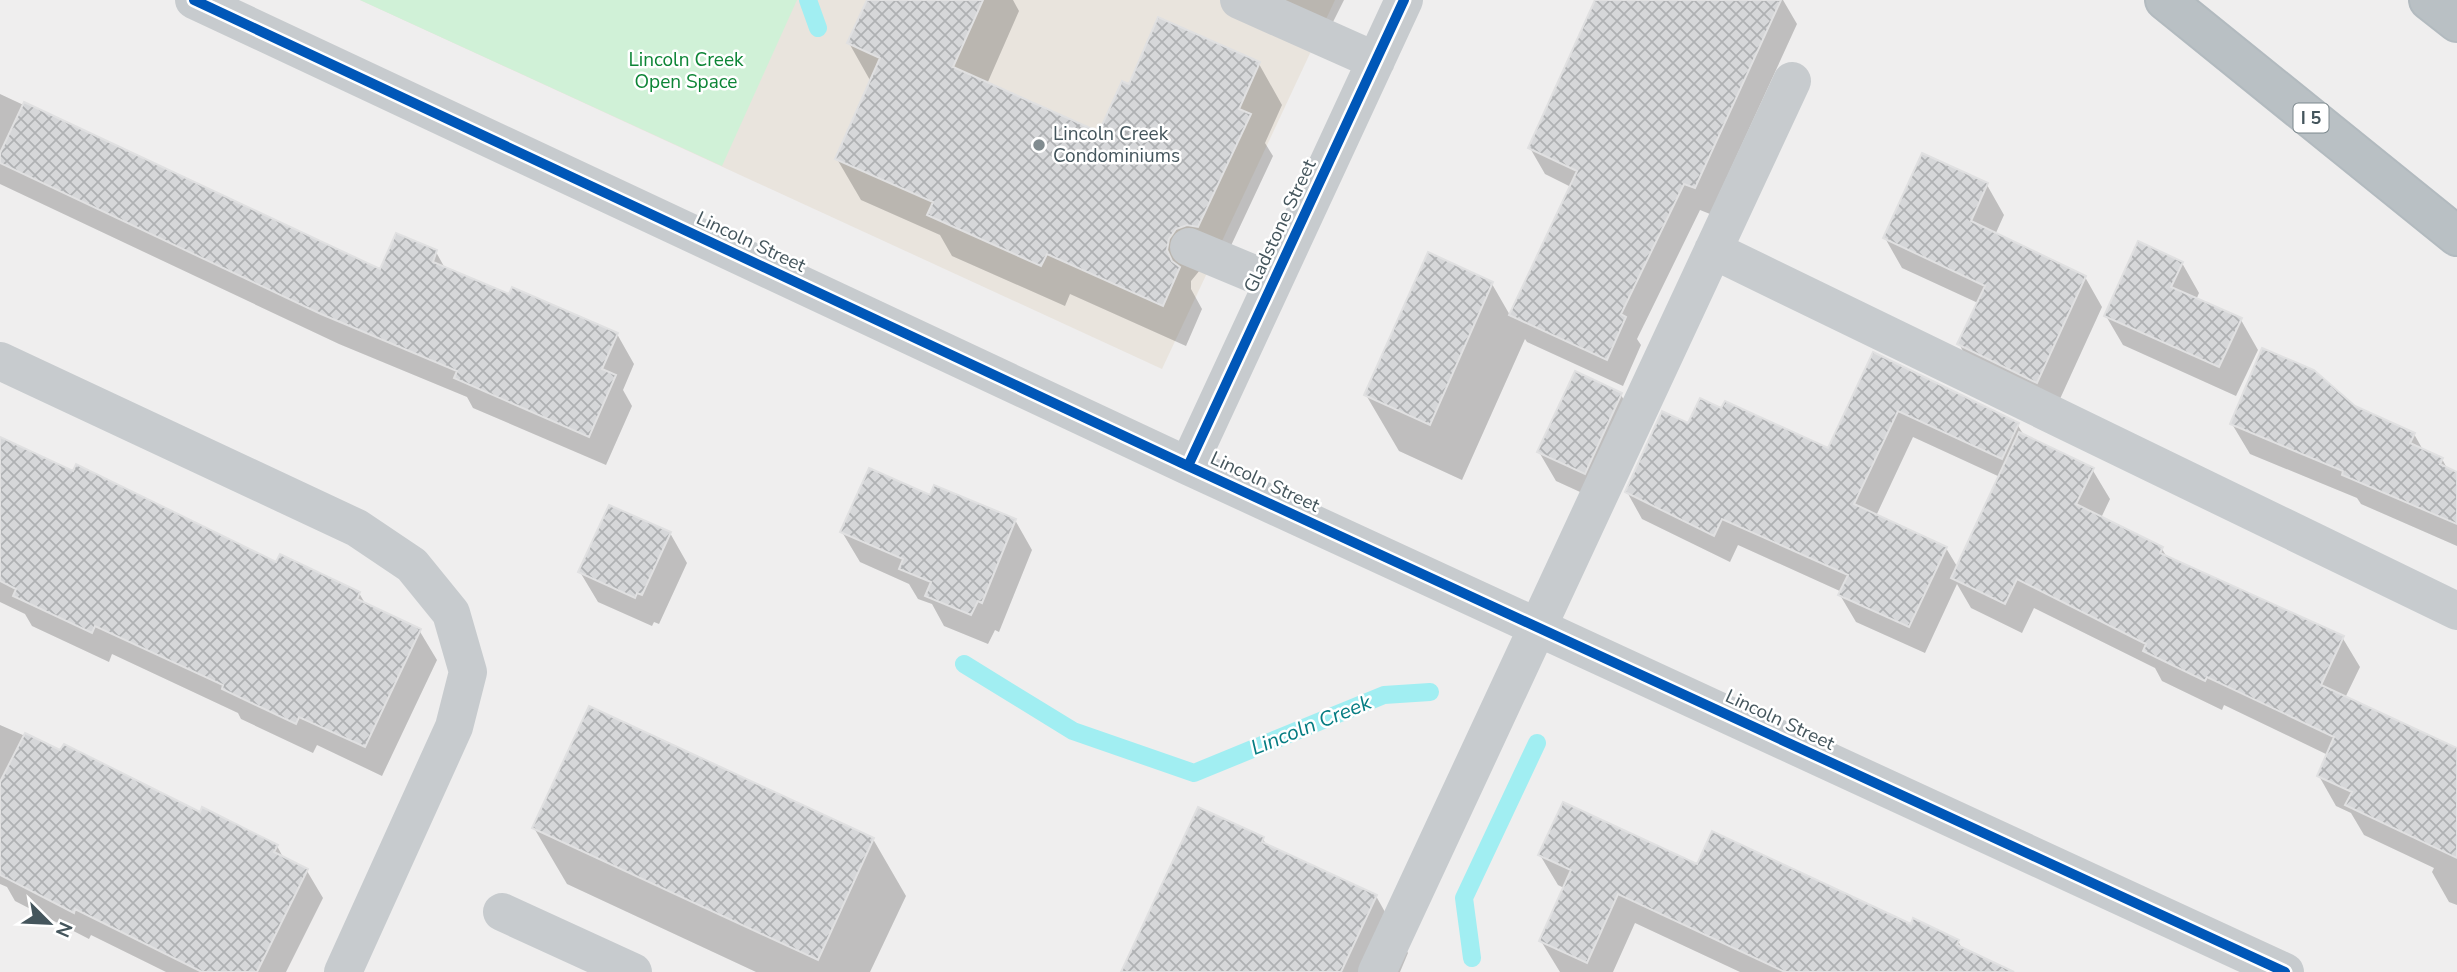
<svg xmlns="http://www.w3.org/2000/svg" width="2457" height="972" font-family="'Nunito Sans',sans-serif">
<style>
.commercial{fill:#e9e4dd}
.park{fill:#d0f1d7}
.shadow{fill:#0003;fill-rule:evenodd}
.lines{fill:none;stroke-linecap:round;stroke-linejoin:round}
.stream{stroke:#a1eef2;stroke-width:18}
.building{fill:url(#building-cross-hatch);stroke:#e0e0e1;stroke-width:2}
.highway-casing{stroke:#b2babf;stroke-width:42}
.minor{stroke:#c7cbce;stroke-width:38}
.highway{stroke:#b9c0c4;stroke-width:38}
.cycleway-casing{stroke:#fff;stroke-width:15}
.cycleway{stroke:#0057b8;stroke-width:10}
.poi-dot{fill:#808b8f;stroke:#fff;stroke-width:2.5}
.labels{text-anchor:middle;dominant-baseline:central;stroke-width:5;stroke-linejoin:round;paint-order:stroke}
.shield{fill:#fff;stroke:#7c888d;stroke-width:2}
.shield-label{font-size:18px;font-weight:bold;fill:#44555c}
.park-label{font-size:19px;fill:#0d8536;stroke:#fff}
.poi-label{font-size:19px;fill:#44555c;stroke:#fff;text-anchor:start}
.street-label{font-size:19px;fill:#44555c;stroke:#fff}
.water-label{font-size:21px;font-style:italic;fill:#057c82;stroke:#fff}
</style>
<defs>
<pattern id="building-cross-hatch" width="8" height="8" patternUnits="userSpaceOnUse" patternTransform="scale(1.75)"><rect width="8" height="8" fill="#d6d7d9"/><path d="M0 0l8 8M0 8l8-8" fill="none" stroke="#afb1b3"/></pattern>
</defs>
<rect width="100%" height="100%" fill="#efeeee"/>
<path class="commercial" d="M360,0H1335L1162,369Z"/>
<path class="park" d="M360,0H797L722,166Z"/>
<path class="shadow" d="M868,0H1013L1019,11L987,84L1100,135L1130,86L1259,64L1282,105L1265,143L1273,156L1221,267L1200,270L1191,281V289L1202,309L1186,346L1070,294L1065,306L952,256L940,235L861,200L837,159L871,82L849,43Z
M1269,0H1344L1330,28Z
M1597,0H1783L1797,24L1710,214L1700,210L1637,339L1641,345L1623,386L1527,342L1525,339L1462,480L1399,451L1366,395L1492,284L1511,317L1571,187L1545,174L1530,148Z
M0,94L381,272L436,252L446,270L510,296L617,334L634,364L623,390L632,406L606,465L473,408L467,397L339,344L0,184Z
M1987,185L2004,215L1995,235L2085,277L2102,307L2054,412L1976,374L1959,344L1978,303L1902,268L1885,238Z
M2182,263L2199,293L2196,300L2241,320L2258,350L2236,396L2123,345L2106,316Z
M1873,354L2017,424L2025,437L2092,469L2110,499L2101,518L2162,549L2168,559L2342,637L2360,667L2345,698L2457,750V905L2449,902L2432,872L2434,868L2364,835L2351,813L2336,806L2319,776L2328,755L2224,705L2222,710L2162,681L2155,668L2034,608L2022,633L1971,608L1957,584L1925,653L1856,622L1840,595L1842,592L1738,545L1730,562L1642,519L1627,492L1689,426L1722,410L1829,450ZM1913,437L2000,477L1958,568L1946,548L1876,516Z
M1621,395L1638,424L1602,502L1556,481L1539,452Z
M2354,408L2414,434L2423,450L2442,459L2448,470L2457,474V546L2361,504L2357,498L2250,454L2232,424Z
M0,440L277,564L359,593L366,605L419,630L437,660L382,776L317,745L313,753L241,719L238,713L112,654L109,662L32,626L25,614L0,602Z
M931,497L1015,520L1032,550L999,632L995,630L988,644L944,626L932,604L918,599L909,584L860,562L842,532Z
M670,533L687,563L659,624L654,622L652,626L598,602L580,572Z
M0,725L277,846L284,859L307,871L323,898L286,972H166L91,935L89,939L15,901L7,887L0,884Z
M534,828L873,839L906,896L870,972H756L567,884Z
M1263,839L1267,846L1376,896L1408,953L1400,972H1123Z
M1540,855L1698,866L1912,926L1958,941L1969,961L1992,972H1740L1635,923L1613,972H1560L1541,941L1564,888L1558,885Z"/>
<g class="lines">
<path class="stream" d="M808,0L818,28
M964,664L1073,731L1194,773L1384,695L1430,692
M1472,958L1464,898L1537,743"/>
</g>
<path class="building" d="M867,0H983L953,67L1099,132L1122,81L1129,84L1158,17L1260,62L1239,109L1251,114L1198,227L1187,225L1176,229L1169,239L1167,250L1172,261L1180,267L1163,306L1047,254L1041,266L927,215L933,202L835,159L880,58L847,43Z
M1595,0H1781L1695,188L1684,184L1621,314L1626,317L1607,360L1509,315L1577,171L1528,148Z
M24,102L380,269L396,233L437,250L433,262L509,294L512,287L618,333L602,369L616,375L589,437L454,378L457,371L321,314L0,163V153Z
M1922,153L1988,183L1971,221L2086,276L2037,383L1957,344L1985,286L1883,238Z
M2138,241L2183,262L2171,287L2242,318L2219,367L2104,316Z
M1428,252L1493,282L1430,425L1364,395Z
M2262,348L2314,370L2355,406L2415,433L2410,443L2443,458L2440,464L2457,472V524L2342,475L2343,471L2230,424Z
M1873,352L2019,423L2002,459L1898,411L1854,504L1947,547L1909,627L1838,595L1848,575L1722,519L1714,536L1625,492L1662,411L1688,423L1700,398L1721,408L1725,401L1828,448Z
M1575,371L1622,393L1585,474L1537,452Z
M2019,432L2094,468L2076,504L2163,547L2160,553L2344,636L2321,685L2457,748V858L2345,805L2352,792L2317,776L2334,737L2207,677L2205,681L2143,651L2146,644L2017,579L2005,604L1951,578Z
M0,437L73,471L76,464L276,562L280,554L360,592L357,599L421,629L365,747L299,717L296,724L222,689L223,685L95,626L92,633L13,596L16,589L0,581Z
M869,468L930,495L934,485L1016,519L982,603L978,601L971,615L925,596L931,582L899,569L903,559L840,532Z
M609,505L671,532L642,595L637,593L635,598L578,572Z
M589,706L874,838L818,960L532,828Z
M25,733L60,750L64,744L200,812L202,807L278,845L274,852L308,869L257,972H202L75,909L74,913L0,875V782Z
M1563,802L1697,864L1712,831L1911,924L1913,918L1959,940L1957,945L2014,972H1785L1618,894L1587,963L1539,941L1571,870L1538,855Z
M1198,807L1264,837L1262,842L1377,895L1341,972H1121Z"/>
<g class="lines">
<g class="highway-casing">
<path id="highway" d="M2165,0L2457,236
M2429,0L2457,22"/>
</g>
<path class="minor" d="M194,0L1188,466L2285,972
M1239,0L1376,61
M1189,247L1273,282
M1713,250L2457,611
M0,361L357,528L412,565L451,613L468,672L454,727L343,972
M1188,466L1404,0
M502,912L633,972
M1377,972L1792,81"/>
<use href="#highway" class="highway"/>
<g class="cycleway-casing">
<path id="cycleway" d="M194,0L1188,466L2285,972
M1188,466L1404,0"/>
</g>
<use href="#cycleway" class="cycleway"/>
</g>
<circle class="poi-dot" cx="1039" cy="145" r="7"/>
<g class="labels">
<rect class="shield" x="2293.5" y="103.5" width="35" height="29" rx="5"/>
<g class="shield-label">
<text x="2311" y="118">I 5</text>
</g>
<g class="park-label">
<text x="686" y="60">Lincoln Creek<tspan x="686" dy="22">Open Space</tspan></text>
</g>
<g class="poi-label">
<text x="1053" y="134">Lincoln Creek<tspan x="1053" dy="22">Condominiums</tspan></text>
</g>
<g class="street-label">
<text transform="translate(1280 226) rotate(-65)">Gladstone Street</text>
<text transform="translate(751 242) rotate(25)">Lincoln Street</text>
<text transform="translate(1265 482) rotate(25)">Lincoln Street</text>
<text transform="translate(1780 720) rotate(25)">Lincoln Street</text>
</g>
<g class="water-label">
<text transform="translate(1311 725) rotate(-22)">Lincoln Creek</text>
</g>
</g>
<g transform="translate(49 923) rotate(114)" stroke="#ffffff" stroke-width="5" paint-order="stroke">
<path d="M0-5L12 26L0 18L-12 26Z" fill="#44555c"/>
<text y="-10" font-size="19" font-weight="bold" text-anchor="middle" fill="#44555c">N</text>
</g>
</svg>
